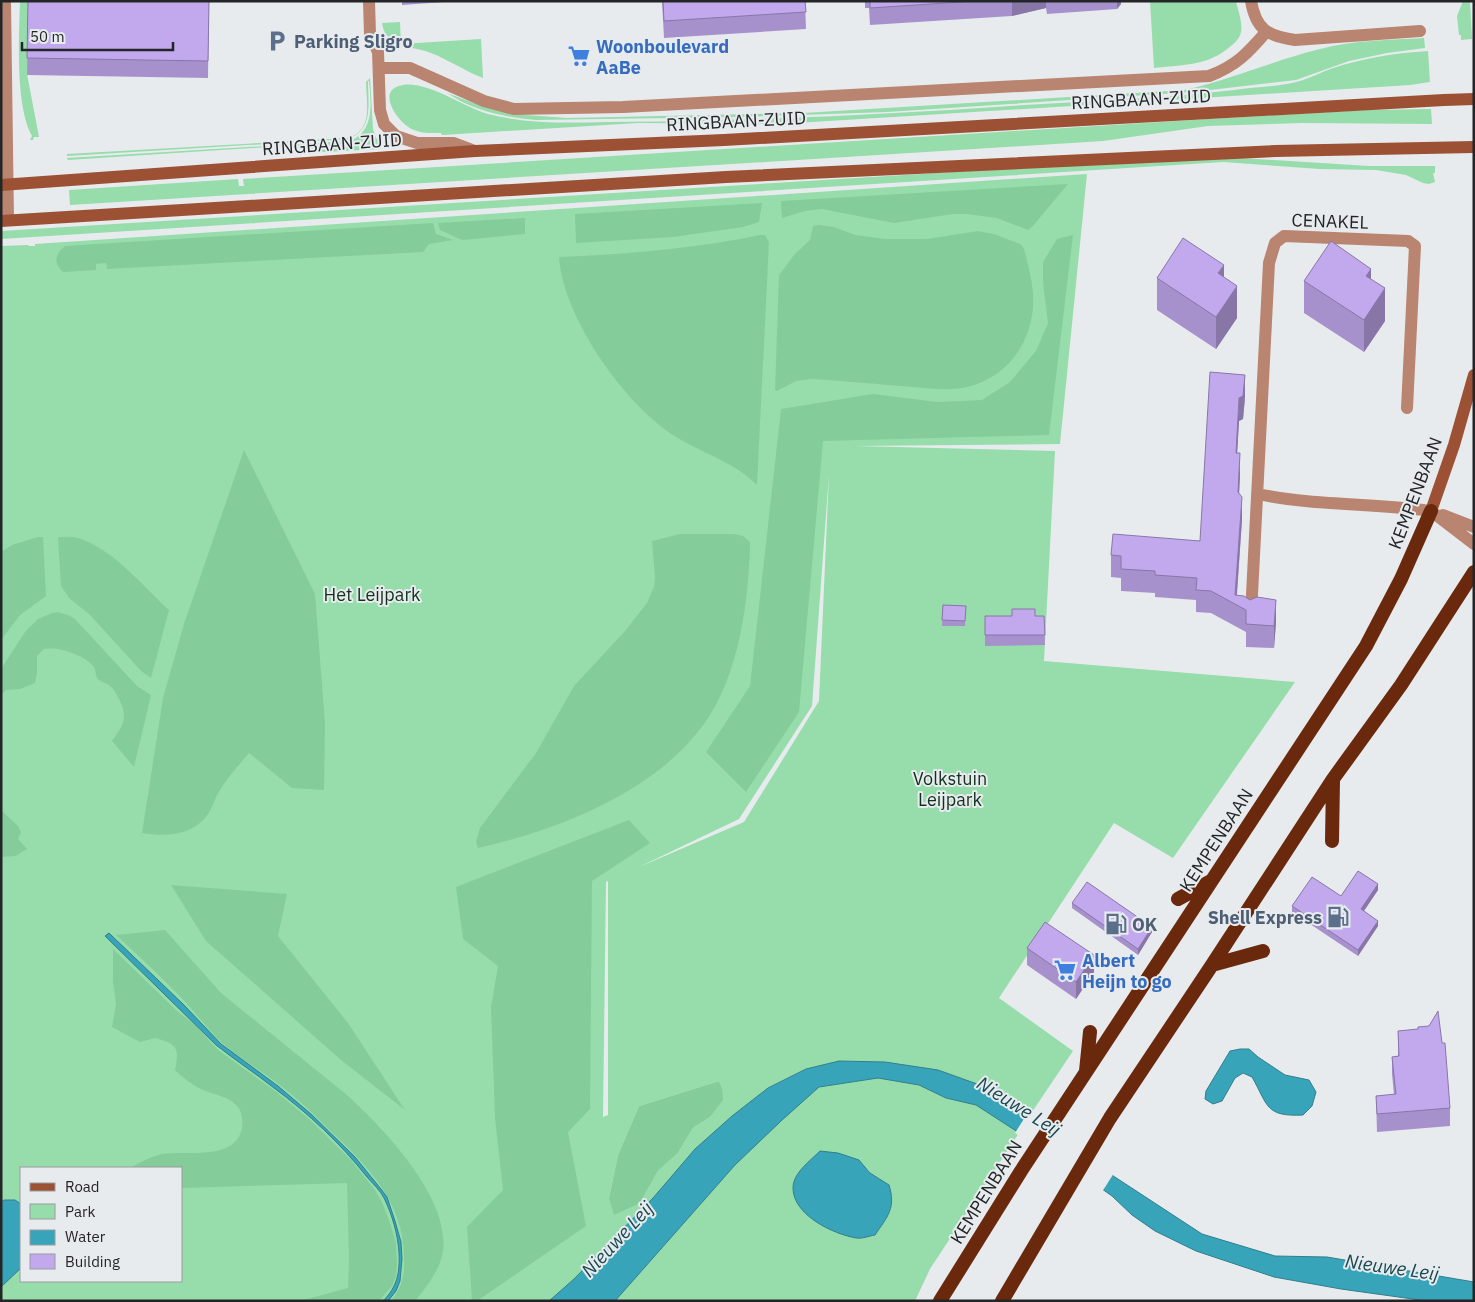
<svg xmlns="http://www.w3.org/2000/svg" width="1475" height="1302" font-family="'IBM Plex Sans',sans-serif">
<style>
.green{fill:#96ddab;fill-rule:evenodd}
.forest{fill:#85cc9b}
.water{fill:#38a4b9;stroke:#327e8d}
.pier{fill:#e7ebee}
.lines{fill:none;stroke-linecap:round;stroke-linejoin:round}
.minor{stroke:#b98470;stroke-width:12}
.tertiary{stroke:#b98470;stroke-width:12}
.secondary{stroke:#9c5134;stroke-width:12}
.trunk{stroke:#6a280c;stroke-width:14}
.wall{fill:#a791cd}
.shaded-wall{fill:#8876a7}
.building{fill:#c2a9ee;stroke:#8876a7}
.labels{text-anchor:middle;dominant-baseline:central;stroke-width:4;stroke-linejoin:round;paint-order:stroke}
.service-label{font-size:18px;font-weight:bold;fill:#4e5e75;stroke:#e7ebee;text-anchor:start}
.shop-label{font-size:18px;font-weight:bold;fill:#366cbe;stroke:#e7ebee;text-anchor:start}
.street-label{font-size:18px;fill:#232526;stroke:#e7ebee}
.park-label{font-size:18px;fill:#12311d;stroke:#e7ebee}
.water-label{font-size:19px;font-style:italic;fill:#184750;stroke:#e7ebee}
</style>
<rect width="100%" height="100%" fill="#e7ebee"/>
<path class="green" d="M20,1H29L27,74L39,137H34L33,140H30L32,136C15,105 19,37 20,1Z
M1150,1H1236C1238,10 1243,24 1241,32C1239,41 1232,45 1226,50C1205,66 1179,65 1154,68Z
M1463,1H1470L1472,39L1461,40V35H1459L1457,16Z
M400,22L401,44L481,39L483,78C465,71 449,60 431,53C419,48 401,48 391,39C385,35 383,29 382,23Z
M1424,38L1425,48L1387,53L1349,61L1296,80L1193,92L887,112L740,117L536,120C504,117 474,111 447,93L471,102L499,110L526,115L567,118L803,113L1184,90C1231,80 1274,60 1320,49C1354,40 1390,40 1424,38Z
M1428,51L1430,82L1410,85L764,125V124L638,123L442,135L441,133C432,133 423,134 414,130C398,124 374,89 403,85C428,81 463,107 488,114C527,124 566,123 606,122C642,122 678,121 714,120C818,118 921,112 1025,105C1095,101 1165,98 1234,90C1254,87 1276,87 1296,82C1309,79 1321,72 1333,68C1364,58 1396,53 1428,51Z
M370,78L373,129L376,138L383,145L380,149L324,152L283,146L68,160L67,158L349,141C375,132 371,103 369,81H368C368,103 374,130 348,139L67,156V154L348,138C374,130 366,102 366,82Z
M1431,109L1432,124L1303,123L1208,126L1103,141L70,205L69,190L238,179L239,186H244L243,179L1208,119L1368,110Z
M1224,157L1369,166H1435V173H1433L1435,182L1429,184L1423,183L1406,175L1376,170L1320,169L1223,162L1,239V231L1130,161Z
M1087,174L1060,444L855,446L1055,451L1044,661L1295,682L1173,858L1114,823L999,998L1073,1051L1028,1118L1005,1101L885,1062L839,1061L806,1069L768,1088L732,1116L695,1149L653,1198L574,1279L549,1301H1V246L28,245L29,246H35V244ZM829,474L819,701L744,822L639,867L739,819L812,706ZM608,881V1115L603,1117L606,882ZM719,1081L722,1088L710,1117L693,1128L678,1153L658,1171L640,1203L609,1198L618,1155L639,1106ZM21,1168H181V1281H21Z
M878,1078L920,1085L946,1098L976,1105L1019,1133L930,1269L915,1301H615L735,1165L785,1116L819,1087ZM859,1160L870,1172L858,1239L833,1231Z"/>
<path class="forest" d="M1068,184L1032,227L1028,230L997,218L967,214H953L894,223L822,209L805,211L782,218L781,201Z
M762,203L759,222L743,227L673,237L576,243L575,214Z
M525,218V234L462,240L440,230L438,223Z
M433,223L436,234L453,240L429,244L423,252L107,269L106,263L96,264V270L63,272C53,263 55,254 65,246Z
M819,225L834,227L855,235L885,239H927L978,231L994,234L1020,244L1023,247L1025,252C1028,266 1032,279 1033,293C1036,336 1011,377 967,387C945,392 921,387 899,386C870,383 841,381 812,379L796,381L777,391L775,390L779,275L794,255L810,240L813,226Z
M760,235H765L769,242L757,485C733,461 701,453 673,435C623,402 563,317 559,257C628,254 692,249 760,235Z
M1073,235L1049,435L823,441L799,712L746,792L706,752L750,686L781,409L873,394L937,402L982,400L1010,382L1036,351L1048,323L1043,282V262L1057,239Z
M244,450L315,594L325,724L324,790L292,788L249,753C239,765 228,777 220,790C215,797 213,807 208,814C193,836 165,837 142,833L163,698L184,624Z
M680,534H734L743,536L750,542C749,600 739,676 704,724C654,793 558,830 478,848L476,842L480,828L536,753L574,686L625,631L647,603L654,587L655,578L652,541Z
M38,537H43L46,596L20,615L1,640V552L12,545Z
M58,537C65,537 72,536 78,538C112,548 144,587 169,610L151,678L141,671L90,615L69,598L61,586Z
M58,612L68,615L75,619L137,686L151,695L134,767L112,741C123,725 129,719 119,699C116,694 115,690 110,686C107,683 100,682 97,678C95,674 96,670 94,667C85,655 58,646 44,649L37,656V673L35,683L20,689L6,690L1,694V669L25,632L38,619L52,613Z
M1,810L18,826L21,832L18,839L27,849L16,856L1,857Z
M629,820L650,843L592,881L590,1109L568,1132L586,1226L477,1301H472L467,1227L503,1190L495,1118L491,1007L498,966L463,939L456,887Z
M171,885L287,894L278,936L348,1023L405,1110L341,1060L206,941Z
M165,930L221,993L347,1095C383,1128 450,1197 443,1251C441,1268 426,1288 415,1301H391C403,1287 405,1273 404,1255C403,1204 371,1170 337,1137C318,1119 301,1101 281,1086C262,1071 240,1059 222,1043C209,1031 199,1017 187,1004C165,980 140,957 116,935Z
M113,949L176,1010L196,1026L218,1050L275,1091L308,1118L351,1160L375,1190L382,1202L390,1223L396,1243L397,1264L396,1276L392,1286L379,1301H300L348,1288L349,1257L347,1183L181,1188V1168H130C140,1162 150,1157 162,1154C185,1150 237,1162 242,1127C243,1120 242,1111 237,1106C228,1096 214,1095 203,1090C192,1085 182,1077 175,1070C180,1048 177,1044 155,1038L140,1042L112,1027L116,1004L113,981Z
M719,1081L722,1088L723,1100L710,1117L693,1128L678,1153L658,1171L640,1203L614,1215L609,1198L618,1155L639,1106Z"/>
<path class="water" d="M109,933L184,1005L221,1044L278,1086L311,1114L355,1157L381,1189L387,1197L395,1221L401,1242L402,1259L400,1281L396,1291L388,1301H383C397,1287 400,1273 399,1253C398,1235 392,1214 384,1198C380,1190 373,1184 367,1177C341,1144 308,1113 274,1088C255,1073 235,1060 216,1045L105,936Z
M1240,1049H1249L1258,1057L1285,1075L1309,1080L1316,1092L1312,1106L1303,1115C1265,1117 1268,1105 1252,1077L1243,1073L1235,1078L1222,1101L1213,1104L1205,1099L1206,1091L1230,1051Z
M839,1061L885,1062L938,1070L980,1085L1069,1147L1202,1234L1275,1256L1327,1257L1474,1282V1301H1427L1341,1289L1274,1277L1196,1251L1155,1231L1132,1215L1112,1196L1061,1160L976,1105L946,1098L919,1085L878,1078L819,1087L781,1121L735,1165L615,1301H549L574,1279L653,1198L695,1149L732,1116L768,1088L806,1069Z
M820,1151L838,1153L859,1160L870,1173L889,1185C896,1208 888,1216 875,1235C869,1236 862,1239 856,1238C833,1234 793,1215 793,1188C793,1173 810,1161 820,1151Z
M4,1200H15L21,1204V1268L1,1287V1202Z"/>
<path class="pier" d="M1027,1114L1114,1173L1102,1192L1015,1133Z"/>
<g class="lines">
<path class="minor" d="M5,1L8,220
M369,1L370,35L378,52L380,110L384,124L396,136L417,143H454L475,151
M1251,1C1256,30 1268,36 1295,40L1420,31
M379,68H410L484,101L514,109L623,107L1209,76C1236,66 1248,53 1266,32
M1258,494C1315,506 1374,503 1431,511
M1251,614L1269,263L1275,243L1284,236L1408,241L1415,246L1407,408"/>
<path class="tertiary" d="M1431,511L1474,544
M1443,515L1474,527"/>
<path class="secondary" d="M1,185L475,151L724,140L1444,100L1474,99
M1,221L726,177L1275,151L1474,147
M1431,511L1454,445L1474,375"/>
<path class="trunk" d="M1332,841L1333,780
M1178,899L1211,881
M1212,965L1263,951
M1086,1071L1090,1032
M940,1301L1021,1171L1366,646L1401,579L1431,511
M1002,1301L1110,1118L1212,965L1333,779L1401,685L1474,572"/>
</g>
<path class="wall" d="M28,1H209L208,78L27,75Z
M402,1H459L402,5Z
M662,1H805L806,29L664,38Z
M865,1H1121V4L1117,9L1047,14L1046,8L1012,16L870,25L869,8H865Z
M1157,278L1237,318L1216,349L1157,310Z
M1371,280L1385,321L1364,352L1304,313V281Z
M1245,397L1243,419L1239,421L1237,453L1240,475L1239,494L1242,519L1237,595L1276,622L1274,648L1246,647V632L1211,613L1196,612V600L1155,597V593L1121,591V578L1111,577V555L1200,541Z
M943,605L966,606L965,626H942Z
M985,616H1044L1045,645L985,646Z
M1378,890L1364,911L1378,926L1358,956L1292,912V906L1341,896Z
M1072,903L1152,932L1138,955L1072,908Z
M1027,948L1094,972L1076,999L1027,965Z
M1398,1031L1450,1108V1126L1377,1132L1376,1096L1394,1095L1392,1074V1057L1398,1056Z"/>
<path class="shaded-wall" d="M1012,1H1046V8L1012,16Z
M1117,1H1121V4L1117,9Z
M1224,265V298L1218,273Z
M1371,269V301L1366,276Z
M1237,286V318L1216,349V317Z
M1385,288V321L1364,352V320Z
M1245,375V397L1243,419L1239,421L1236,475V453L1239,398Z
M1240,453V475L1238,515V492Z
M1242,497V519L1236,604L1235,595Z
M1276,600V622L1274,648V626Z
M1378,884V890L1361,915V909Z
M1378,921V926L1358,956V950Z
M1152,927V932L1138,955V949Z
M1094,955V972L1076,999V982Z"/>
<path class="building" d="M28,1H209L208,61L27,58Z
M663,1H805L806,12L664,21Z
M870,1H976L870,8Z
M1183,238L1224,265L1218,273L1237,286L1216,317L1157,278Z
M1331,241L1371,269L1366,276L1385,288L1364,320L1304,281Z
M1210,372L1245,375L1243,396L1239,398L1236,453H1240L1238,492L1242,497L1235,595L1244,596L1250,600L1257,597L1276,600L1274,626L1246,624V610L1211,591L1196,590L1197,578L1155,575V571L1121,569V556L1111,555L1113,534L1200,541Z
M943,605L966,606L965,621L942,620Z
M1012,609H1035V616H1044L1045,635H985V616H1012Z
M1358,871L1378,884L1361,909L1378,921L1358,950L1292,906L1312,877L1341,896Z
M1087,882L1152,927L1138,949L1072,903Z
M1045,922L1094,955L1076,982L1027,948Z
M1438,1011L1442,1043H1445L1450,1108L1377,1114L1376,1096L1396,1094L1392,1057L1399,1056L1398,1031L1418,1029V1027L1429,1026Z"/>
<defs>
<g id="parking-bare" transform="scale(1.725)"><path d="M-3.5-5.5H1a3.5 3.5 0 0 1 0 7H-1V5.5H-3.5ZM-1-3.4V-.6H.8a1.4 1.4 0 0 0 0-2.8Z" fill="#5c6f8a" stroke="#e7ebee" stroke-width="2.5" paint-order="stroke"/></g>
<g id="supermarket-bare" transform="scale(1.725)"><path d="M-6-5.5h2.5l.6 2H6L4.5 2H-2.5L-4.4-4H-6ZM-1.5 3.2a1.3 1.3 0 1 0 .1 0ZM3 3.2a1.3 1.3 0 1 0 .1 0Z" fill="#3f7fe0" stroke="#e7ebee" stroke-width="2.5" paint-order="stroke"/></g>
<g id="fuel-bare" transform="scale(1.725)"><path d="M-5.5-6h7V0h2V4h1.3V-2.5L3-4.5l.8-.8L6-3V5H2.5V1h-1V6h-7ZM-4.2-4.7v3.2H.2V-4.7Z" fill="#5c6f8a" stroke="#e7ebee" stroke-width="2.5" paint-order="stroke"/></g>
</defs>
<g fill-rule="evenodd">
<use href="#parking-bare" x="277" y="41"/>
<use href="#supermarket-bare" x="579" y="56"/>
<use href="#fuel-bare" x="1338" y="917"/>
<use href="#fuel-bare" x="1116" y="924"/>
<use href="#supermarket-bare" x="1065" y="970"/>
</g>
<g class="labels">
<g class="service-label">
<text x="294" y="41">Parking Sligro</text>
<text x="1322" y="917" text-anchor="end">Shell Express</text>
<text x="1132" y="924">OK</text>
</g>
<g class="shop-label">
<text x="596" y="46">Woonboulevard<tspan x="596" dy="21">AaBe</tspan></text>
<text x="1082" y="960">Albert<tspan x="1082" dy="21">Heijn to go</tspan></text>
</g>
<g class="street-label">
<text transform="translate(1141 99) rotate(-3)">RINGBAAN-ZUID</text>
<text transform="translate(736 121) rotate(-3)">RINGBAAN-ZUID</text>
<text transform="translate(332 144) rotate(-4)">RINGBAAN-ZUID</text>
<text transform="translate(1330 221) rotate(2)">CENAKEL</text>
<text transform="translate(1415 493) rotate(-69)">KEMPENBAAN</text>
<text transform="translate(1216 840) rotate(-57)">KEMPENBAAN</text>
<text transform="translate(986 1192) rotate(-58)">KEMPENBAAN</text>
</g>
<g class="park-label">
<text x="372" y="594">Het Leijpark</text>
<text x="950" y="778">Volkstuin<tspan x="950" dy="21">Leijpark</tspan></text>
</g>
<g class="water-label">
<text transform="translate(1019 1106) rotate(32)">Nieuwe Leij</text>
<text transform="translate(617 1239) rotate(-47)">Nieuwe Leij</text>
<text transform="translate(1392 1267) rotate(8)">Nieuwe Leij</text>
</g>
</g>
<rect width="1475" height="1302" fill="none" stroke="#232526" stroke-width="5"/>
<rect x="20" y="1167" width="162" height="115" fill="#e7ebee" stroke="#999c9e"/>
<rect x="30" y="1183" width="25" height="8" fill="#9c5134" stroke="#999c9e"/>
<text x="65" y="1192" font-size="15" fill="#232526">Road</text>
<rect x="30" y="1204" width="25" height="15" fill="#96ddab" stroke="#999c9e"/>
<text x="65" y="1217" font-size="15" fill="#232526">Park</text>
<rect x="30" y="1230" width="25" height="15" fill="#38a4b9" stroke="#999c9e"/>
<text x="65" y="1242" font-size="15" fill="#232526">Water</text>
<rect x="30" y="1254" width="25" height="15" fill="#c2a9ee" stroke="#999c9e"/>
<text x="65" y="1267" font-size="15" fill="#232526">Building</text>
<path d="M22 42v8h151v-8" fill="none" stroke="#232526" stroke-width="2.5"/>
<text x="30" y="42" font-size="15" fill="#232526" stroke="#e7ebee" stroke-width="4" paint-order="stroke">50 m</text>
</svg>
